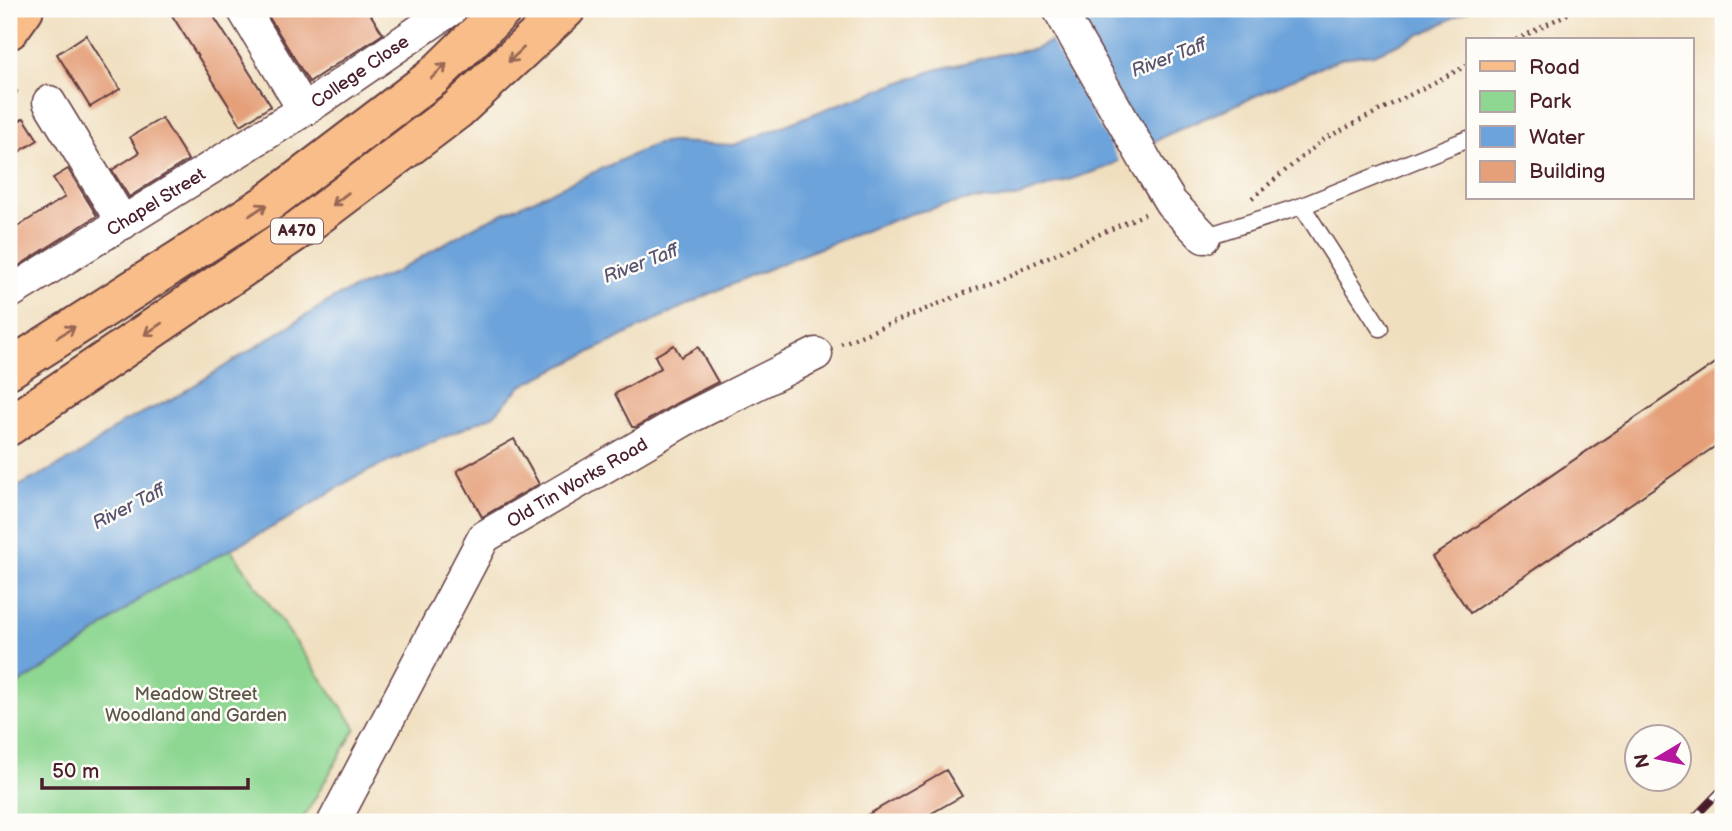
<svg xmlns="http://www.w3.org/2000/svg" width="1732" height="831" font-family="'Balsamiq Sans',sans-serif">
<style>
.green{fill:#8ed792;stroke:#6c7b5e;stroke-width:2}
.water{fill:#6ca3da;stroke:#5b6182;stroke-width:2}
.pier{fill:#f0dfbf}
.building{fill:#e5a07a}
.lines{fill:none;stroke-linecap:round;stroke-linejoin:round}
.lane-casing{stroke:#633c41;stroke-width:19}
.street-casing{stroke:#633c41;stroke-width:35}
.primary-casing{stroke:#633c41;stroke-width:42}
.highway-casing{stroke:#633c41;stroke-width:42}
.path{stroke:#633c41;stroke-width:4.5;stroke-dasharray:2 5;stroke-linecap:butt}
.lane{stroke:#fff;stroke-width:16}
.street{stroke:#fff;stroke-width:32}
.primary{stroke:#f8bd89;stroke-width:38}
.highway{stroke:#f8bd89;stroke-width:38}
.rail-casing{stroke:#4a1f2b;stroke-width:8}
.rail{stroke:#fdfcf7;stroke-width:5;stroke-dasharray:16;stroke-linecap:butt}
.oneway{stroke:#986655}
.labels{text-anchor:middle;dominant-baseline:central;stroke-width:5;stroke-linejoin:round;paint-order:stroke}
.shield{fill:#fdfcf7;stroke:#806168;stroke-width:2}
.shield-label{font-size:16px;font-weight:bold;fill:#4a1f2b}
.street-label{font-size:18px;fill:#4a1f2b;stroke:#fdfcf7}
.park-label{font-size:18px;fill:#5e564a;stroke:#fdfcf7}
.water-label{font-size:19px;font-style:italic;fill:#585471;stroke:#fdfcf7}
</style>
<rect width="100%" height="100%" fill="#fdfcf7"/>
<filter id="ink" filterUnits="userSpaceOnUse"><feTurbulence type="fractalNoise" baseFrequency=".0143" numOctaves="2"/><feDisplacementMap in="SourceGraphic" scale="14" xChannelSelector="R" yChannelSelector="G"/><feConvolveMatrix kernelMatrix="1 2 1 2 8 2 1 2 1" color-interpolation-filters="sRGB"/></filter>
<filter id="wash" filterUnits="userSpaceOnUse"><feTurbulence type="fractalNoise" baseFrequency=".00686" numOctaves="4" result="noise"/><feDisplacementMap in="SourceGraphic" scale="28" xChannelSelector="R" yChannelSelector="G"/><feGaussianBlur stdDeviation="1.57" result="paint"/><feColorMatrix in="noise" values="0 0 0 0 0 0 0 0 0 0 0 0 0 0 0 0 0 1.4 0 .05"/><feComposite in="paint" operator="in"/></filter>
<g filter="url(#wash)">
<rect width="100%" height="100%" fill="#f0dfbf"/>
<path class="green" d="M230,548L356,728L301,822H9V690L75,649L147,593Z"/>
<path class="water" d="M1134,9H1470L1428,31L1374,54L1342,58L1169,134L1105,168L1013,198L968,200L910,214L799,256L709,294L521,386L494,415L355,477L286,520L147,593L75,649L9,690V491L81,454L123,422L172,399L339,295L394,273L473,227L656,144L673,142L734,145L839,104L935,70L997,55L1036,49L1096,17Z"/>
<path class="pier" d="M1078,23L1149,149L1121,164L1049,38Z"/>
<g id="blocks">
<path class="building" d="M168,9H209L271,106L241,125Z
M264,9H367L383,34L309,82Z
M86,35L120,89L90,107L57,54Z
M24,118L38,140L9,158V127Z
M162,118L188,160L129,197L112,170L139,153L130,137Z
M68,169L97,216L9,272V232L65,197L53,178Z
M674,345L681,357L698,347L718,382L677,403L636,427H632L615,394L661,368L655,356Z
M1723,358V441L1470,613L1432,557Z
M514,439L539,484L482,517L457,471Z
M946,770L962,796L916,822H855Z"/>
</g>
</g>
<g filter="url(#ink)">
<use href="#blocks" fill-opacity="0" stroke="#633c41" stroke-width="2"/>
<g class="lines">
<g class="lane-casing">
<path id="lane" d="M1302,206L1468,139
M1204,237L1302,206L1380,328"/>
</g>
<g class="street-casing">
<g id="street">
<path d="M243,9L304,110"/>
<path d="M1059,9L1149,167L1171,203L1204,237"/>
<path d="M49,102L123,223"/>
<path id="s1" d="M9,293L304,110L451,9"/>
<path id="s2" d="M334,822L484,537L686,419L816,354"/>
</g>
</g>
<g class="primary-casing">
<path id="primary" d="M9,30L24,9"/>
</g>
<g class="highway-casing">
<path id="highway" d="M9,369L265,205L432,78L503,9
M9,426L301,228L457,110L566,9"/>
</g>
<path class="path" d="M1516,40L1577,9
M9,90L22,94
M1252,198L1324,139L1468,65
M841,344L1001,278L1145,214"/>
<use href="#lane" class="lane"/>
<use href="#street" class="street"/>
<use href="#primary" class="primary"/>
<use href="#highway" class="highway"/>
<g class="rail-casing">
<path id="rail" d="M1690,822L1723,788
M1716,822L1723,814"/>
</g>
<use href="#rail" class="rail"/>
</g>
<defs><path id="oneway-shaft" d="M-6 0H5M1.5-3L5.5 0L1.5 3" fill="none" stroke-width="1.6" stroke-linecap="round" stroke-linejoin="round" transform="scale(1.75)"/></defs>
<g class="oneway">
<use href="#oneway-shaft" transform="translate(516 55) rotate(137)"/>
<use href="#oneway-shaft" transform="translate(439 71) rotate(-43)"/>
<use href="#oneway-shaft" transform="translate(340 199) rotate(143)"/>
<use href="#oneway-shaft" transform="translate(258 210) rotate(-33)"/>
<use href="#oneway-shaft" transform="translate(153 329) rotate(146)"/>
<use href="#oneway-shaft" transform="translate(66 332) rotate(-32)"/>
</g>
</g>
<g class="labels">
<rect class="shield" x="271" y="218.5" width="52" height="25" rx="5"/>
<g class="shield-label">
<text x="297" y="231">A470</text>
</g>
<g class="street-label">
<text stroke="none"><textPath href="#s1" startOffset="415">College Close</textPath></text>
<text stroke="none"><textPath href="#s1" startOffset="173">Chapel Street</textPath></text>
<text stroke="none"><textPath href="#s2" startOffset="430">Old Tin Works Road</textPath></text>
</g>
<g class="park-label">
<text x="196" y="694">Meadow Street<tspan x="196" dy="21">Woodland and Garden</tspan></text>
</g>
<g class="water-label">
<text transform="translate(1169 58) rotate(-21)">River Taff</text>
<text transform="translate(641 264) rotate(-21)">River Taff</text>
<text transform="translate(129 507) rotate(-27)">River Taff</text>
</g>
</g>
<rect width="1732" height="831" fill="none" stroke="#fdfcf7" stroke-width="35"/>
<rect x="1466" y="38" width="228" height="161" fill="#fdfcf7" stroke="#b5a4a5" stroke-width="2"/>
<rect x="1480" y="61" width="35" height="10" fill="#f8bd89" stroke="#b5a4a5" stroke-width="2"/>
<text x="1529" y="74" font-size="21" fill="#4a1f2b">Road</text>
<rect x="1480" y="91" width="35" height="21" fill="#8ed792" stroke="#b5a4a5" stroke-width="2"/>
<text x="1529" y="108" font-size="21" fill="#4a1f2b">Park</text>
<rect x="1480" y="126" width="35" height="21" fill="#6ca3da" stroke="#b5a4a5" stroke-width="2"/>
<text x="1529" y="144" font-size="21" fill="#4a1f2b">Water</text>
<rect x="1480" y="161" width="35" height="21" fill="#e5a07a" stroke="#b5a4a5" stroke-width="2"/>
<text x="1529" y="178" font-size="21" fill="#4a1f2b">Building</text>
<g transform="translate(1658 758) rotate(260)"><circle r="33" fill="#fdfcf7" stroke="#b5a4a5" stroke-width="2"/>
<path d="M0-5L12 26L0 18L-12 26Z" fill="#b5179e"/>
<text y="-10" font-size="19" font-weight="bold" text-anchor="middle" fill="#4a1f2b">N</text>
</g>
<path d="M42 778v10h206v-10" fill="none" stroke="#4a1f2b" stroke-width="3.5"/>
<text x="52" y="778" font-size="21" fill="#4a1f2b" stroke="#fdfcf7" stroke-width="5" paint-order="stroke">50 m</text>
</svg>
